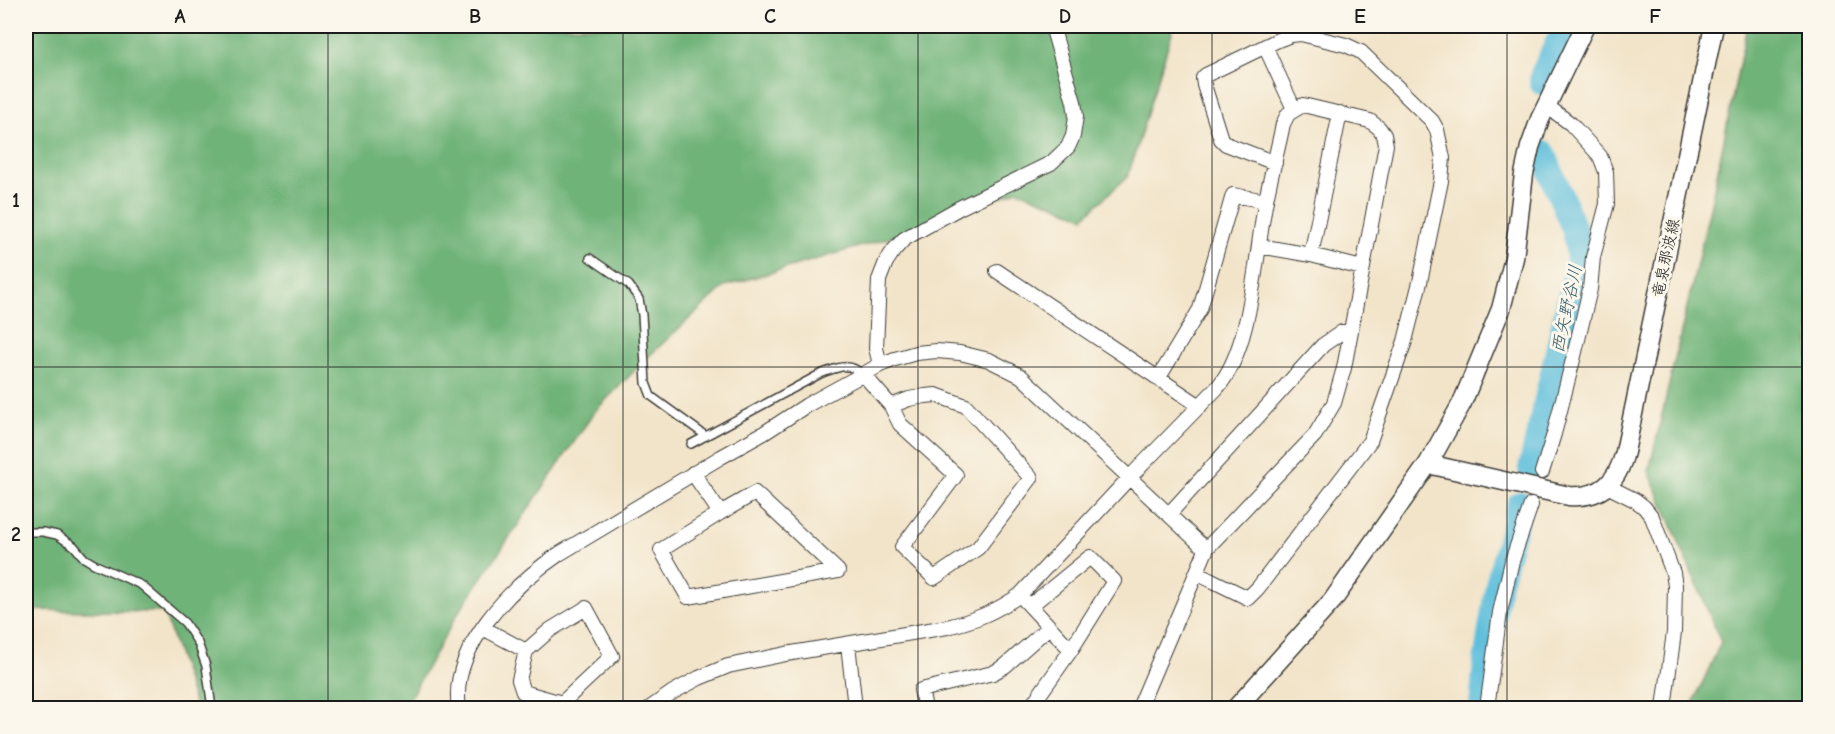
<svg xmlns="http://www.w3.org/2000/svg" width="1835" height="734" font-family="'Comic Neue','Klee One',sans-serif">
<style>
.forest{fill:#70b378;stroke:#46684a;stroke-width:1.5}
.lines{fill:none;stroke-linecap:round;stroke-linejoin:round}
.river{stroke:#5ebfdc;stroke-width:26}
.lane-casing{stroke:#3c3a36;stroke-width:10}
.street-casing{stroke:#3c3a36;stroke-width:16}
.secondary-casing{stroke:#3c3a36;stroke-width:21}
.lane{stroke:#fff;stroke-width:7}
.street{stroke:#fff;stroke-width:14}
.secondary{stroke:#fff;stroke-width:18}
.grid{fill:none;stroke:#1c1c1c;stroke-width:1.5;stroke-opacity:0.55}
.labels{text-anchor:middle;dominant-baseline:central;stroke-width:6;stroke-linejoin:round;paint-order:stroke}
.street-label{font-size:16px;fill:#1c1c1c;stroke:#fbf7ec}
.water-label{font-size:18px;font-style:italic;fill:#365d69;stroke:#fbf7ec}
.neatline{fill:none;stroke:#1c1c1c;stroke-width:2}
.grid-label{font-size:20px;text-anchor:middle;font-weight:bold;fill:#1c1c1c}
</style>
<rect width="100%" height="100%" fill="#fbf7ec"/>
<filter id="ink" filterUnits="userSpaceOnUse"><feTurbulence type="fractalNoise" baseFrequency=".0167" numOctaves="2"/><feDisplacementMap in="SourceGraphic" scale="12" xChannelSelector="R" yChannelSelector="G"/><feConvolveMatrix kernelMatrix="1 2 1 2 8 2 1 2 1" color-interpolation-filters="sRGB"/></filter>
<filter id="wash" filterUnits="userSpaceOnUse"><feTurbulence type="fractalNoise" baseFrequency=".008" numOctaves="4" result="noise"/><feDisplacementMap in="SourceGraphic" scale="24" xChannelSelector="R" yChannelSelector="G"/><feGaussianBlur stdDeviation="1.35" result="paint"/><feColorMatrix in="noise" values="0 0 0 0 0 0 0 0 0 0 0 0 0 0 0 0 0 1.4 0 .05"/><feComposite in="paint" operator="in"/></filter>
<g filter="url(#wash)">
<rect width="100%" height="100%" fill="#f2e4c9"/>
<path class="forest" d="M26,26H1174L1128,176L1084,217L1017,190L923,228L725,286L648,357L595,411L458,613L404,708H196L164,612L26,610Z
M1747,26H1809V708H1691L1721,642L1649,471L1712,199Z"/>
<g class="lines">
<path class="river" d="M1542,82L1543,74L1566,26
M1531,469L1579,259L1575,231L1543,153
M1482,707L1486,662L1498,585L1520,504"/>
</g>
</g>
<g filter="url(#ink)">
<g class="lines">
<g class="lane-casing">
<path id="lane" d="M590,258L629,285L639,299L642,315L646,383L651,396L706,436
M691,444L820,374C837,368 847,361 863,374
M26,532H43L57,535L74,546L84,558L94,564L141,585L185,623L198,643L206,666L212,708"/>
</g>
<g class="street-casing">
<path id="street" d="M1265,46L1294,109
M1259,246L1311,255L1362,268
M1311,255L1340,113
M997,271L1200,406
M880,365L876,348L879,280L886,262L894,250L904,239L959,208L1051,163L1068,147L1073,136L1076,116L1074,102L1052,26
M863,374L891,406L900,424L956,475L902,547L934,578L978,548L1031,478L966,406L936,395L925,396L909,399L891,406
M1158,379L1200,309L1233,195L1266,201
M1542,472L1554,434L1574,356L1590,289L1593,257L1607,204L1606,172L1600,156L1571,124L1547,106
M693,473L720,513L755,493L838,571L688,597L661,550L720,513
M1607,486L1635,500L1644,507L1652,517L1673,573L1675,586L1674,632L1664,708
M1169,514L1323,345L1342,332L1351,331
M1197,573L1248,598L1258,588L1370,441L1405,341L1420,282L1441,181L1443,158L1437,130L1432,121L1361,52L1346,45L1301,34L1291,35L1278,40L1206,75L1203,78L1204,85L1221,139L1226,144L1275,163
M1020,595L1071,650L1114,581L1090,557L1030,606
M483,628L526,651L550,630L586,608L612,656L562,703L523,692L519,680L526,651
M848,644L855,708
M459,708C449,648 513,585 559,554L721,457L764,433L807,405L880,365L895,359L916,353L937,351L960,353L989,360L1021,376L1199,543L1207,548
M650,708L673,692L699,678L728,666L786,654L947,627C976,620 995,612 1020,595L1130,477L1217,388C1253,347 1255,254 1266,200C1271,175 1278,149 1283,124L1288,114L1303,105L1370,121L1379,128L1384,135L1386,145L1344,368L1334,403L1315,435L1207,548L1139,708
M925,708L921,690L993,673L1005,666L1049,627
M1030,708L1071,650
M1487,708L1500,612L1512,561L1531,505"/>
</g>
<g class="secondary-casing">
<path id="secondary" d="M1428,464L1569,496C1601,498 1617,483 1625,452L1714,26
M1236,708L1333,600L1428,464L1462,403L1501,309L1514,258L1524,174L1530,147L1540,119L1585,26"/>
</g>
<use href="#lane" class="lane"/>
<use href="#street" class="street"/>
<use href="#secondary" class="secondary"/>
</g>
</g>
<path class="grid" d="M328,26V708M623,26V708M918,26V708M1212,26V708M1507,26V708M26,367H1810"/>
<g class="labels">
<g class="street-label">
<text transform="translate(1666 258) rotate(-78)">竜泉那波線</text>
</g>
<g class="water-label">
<text transform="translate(1567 309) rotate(-78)">西矢野谷川</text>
</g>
</g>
<rect width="1835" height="734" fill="none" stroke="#fbf7ec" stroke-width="66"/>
<rect x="33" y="33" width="1769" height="668" class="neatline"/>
<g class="grid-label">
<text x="180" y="23">A</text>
<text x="475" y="23">B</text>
<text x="770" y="23">C</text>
<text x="1065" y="23">D</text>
<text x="1360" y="23">E</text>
<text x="1655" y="23">F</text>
<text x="16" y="207">1</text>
<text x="16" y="541">2</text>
</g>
</svg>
